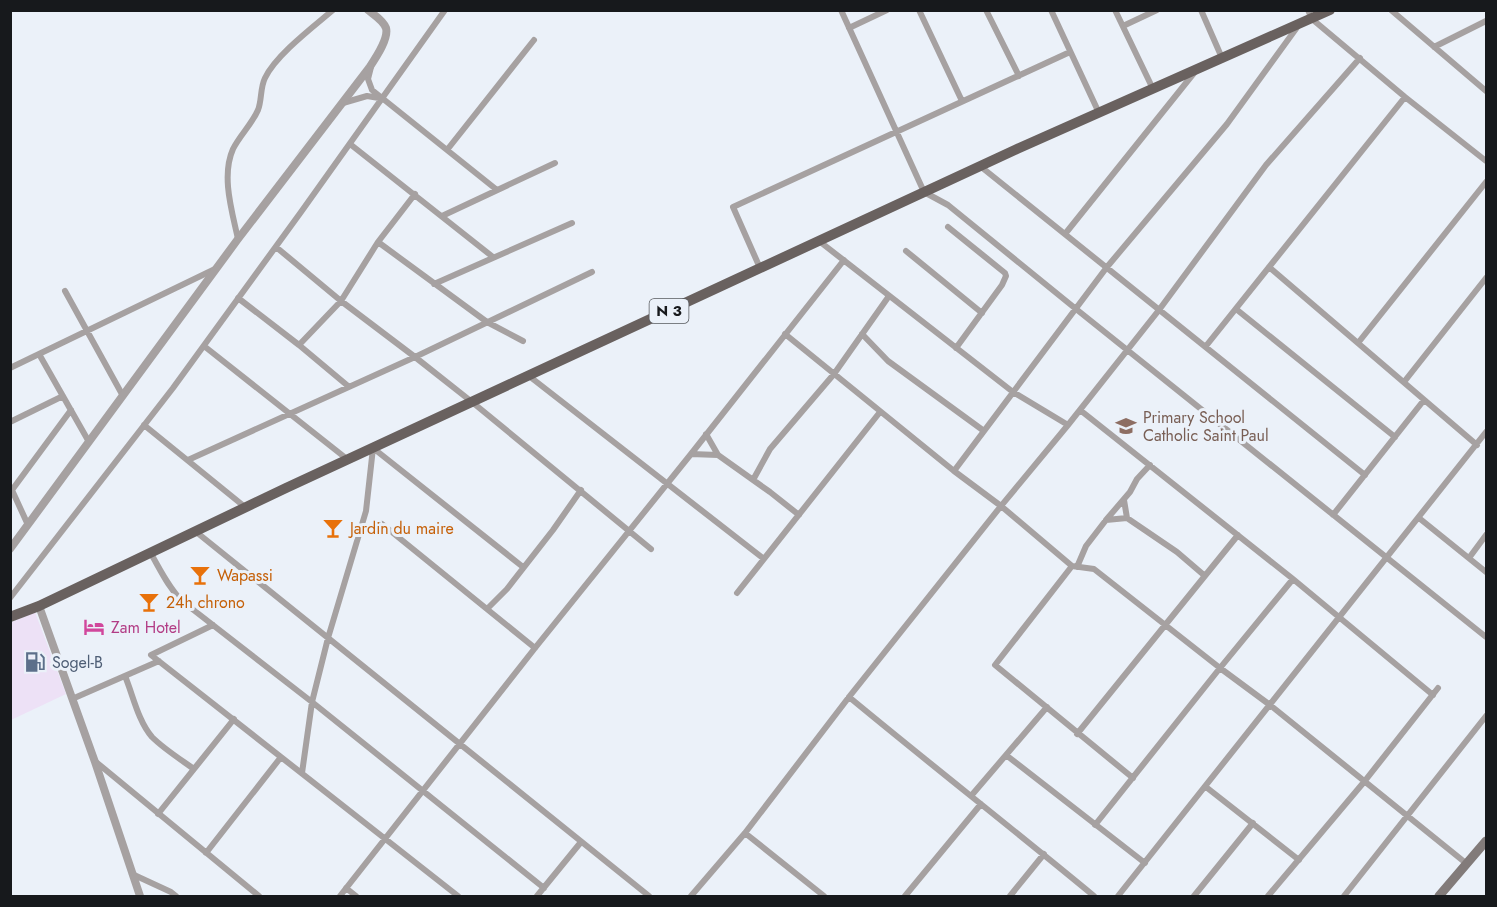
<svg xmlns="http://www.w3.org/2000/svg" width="1497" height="907" font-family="Jost,sans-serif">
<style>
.commercial{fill:#ede1f6}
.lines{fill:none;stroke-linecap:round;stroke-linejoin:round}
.minor{stroke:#a6a1a1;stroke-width:6}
.tertiary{stroke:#a6a1a1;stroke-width:8}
.secondary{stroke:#827b7a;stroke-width:9}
.primary{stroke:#69615f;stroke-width:10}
.labels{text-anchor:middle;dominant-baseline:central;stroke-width:6;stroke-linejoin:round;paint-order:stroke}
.shield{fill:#ebf1f9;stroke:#575a5e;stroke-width:1.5}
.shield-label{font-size:15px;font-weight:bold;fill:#17191c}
.education-label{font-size:16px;fill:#785e54;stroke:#ebf1f9;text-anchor:start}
.food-label{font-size:16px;fill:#c56008;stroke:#ebf1f9;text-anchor:start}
.hotel-label{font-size:16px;fill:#b23c85;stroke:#ebf1f9;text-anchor:start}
.service-label{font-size:16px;fill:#4e5e75;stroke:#ebf1f9;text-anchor:start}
</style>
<rect width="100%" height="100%" fill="#ebf1f9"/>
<path class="commercial" d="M35,612L66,694L11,720L10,623Z"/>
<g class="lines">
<path class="minor" d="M841,10L924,192L948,205L1076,309L1486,637
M919,10L962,101
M986,10L1019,76
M1051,10L1099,113
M1115,10L1153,89
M1201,10L1222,58
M1308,10L1312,19L1405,97L1486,161
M1391,10L1486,91
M1123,26L1157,10
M849,28L887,10
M1434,47L1486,21
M371,67L368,79L372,90L497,190
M343,103L367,96L379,98
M350,144L493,257
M447,150L534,40
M980,166L1365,475
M442,216L555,163
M948,227L1005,273L1006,276L1002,285L956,348
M1065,234L1194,73
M238,239C232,211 221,176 233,149C240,135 252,124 258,110C262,100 260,88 265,78C276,55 313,27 333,10
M819,241L1013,392L1068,425
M378,242L487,322L523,341
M276,247L341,301L415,357L472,402L651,549
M906,251L982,313
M1269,267L1477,445
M760,268L733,207L1070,52
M434,284L572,223
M65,291L123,396
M238,298L299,345L348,386
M1236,309L1395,437
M785,334L954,471L1001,506L1072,566L1094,569L1220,668L1270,705L1467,864
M862,334L888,361L984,431
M1358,343L1486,182
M299,345L341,301L378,242L415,194
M204,346L347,459
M1206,346L1405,97
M39,354L89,442
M10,368L215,269
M529,376L764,559
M1404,382L1486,278
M1080,410L1293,579L1433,695
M10,422L63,396
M144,425L245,507
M706,434L718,455L770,492L799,515
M373,448L523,567
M691,454L718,455
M188,460L415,357L592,272
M954,471L1107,267L1227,124L1298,26
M753,480L770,449L834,374L889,296
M11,488L28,525
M12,490L71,410
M1124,500L1127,518
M1333,515L1424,400
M1419,518L1486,572
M1106,520L1130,492L1137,479L1150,465
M382,524L535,648
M195,531L649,896
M150,552C160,569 168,587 182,601L312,702L544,888
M1469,558L1486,535
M1072,566L995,665L1133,778
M1077,567L1086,546L1106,520L1127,518L1177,552L1205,576
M737,593L880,412
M10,598L173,388L301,212L445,10
M487,609L507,589L553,530L581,490
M213,625L151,655L458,896
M125,676C133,695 138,721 152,737C164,749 180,759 194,769
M849,697C930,764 1013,829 1094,896
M72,699L159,661
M1077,734L1238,535
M1006,755L1145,863
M96,762L259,896
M302,773L312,702L328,638L366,511L373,448
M1206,787L1299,860
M971,796L1047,707
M158,814L234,719
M1095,825L1220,668L1293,579
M745,833L824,896
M206,853L281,757
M132,874L171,892L176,896
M346,888L356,896
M340,896L535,648L691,454L844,260
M537,896L581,842
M691,896L745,833L849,697L1001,506L1068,425L1159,310L1266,165L1360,58
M905,896L981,804
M1010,896L1044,854
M1118,896L1486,432
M1194,896L1253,823
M1268,896L1364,782L1438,688
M1344,896L1486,716"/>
<path class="tertiary" d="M10,549L238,239L369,68C375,59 389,39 386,28C383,20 374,15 368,10
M39,606L95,762L140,896"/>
<path class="secondary" d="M1439,896L1486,841"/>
<path class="primary" d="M10,617L39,606L286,488L1017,149L1330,10"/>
</g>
<defs>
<g id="school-bare" transform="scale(1.62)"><path d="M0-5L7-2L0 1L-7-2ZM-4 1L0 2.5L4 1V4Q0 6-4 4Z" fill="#8d6e63" stroke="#ebf1f9" stroke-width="2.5" paint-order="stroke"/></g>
<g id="bar-bare" transform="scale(1.62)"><path d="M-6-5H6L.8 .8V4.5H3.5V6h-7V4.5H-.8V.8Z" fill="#e8710a" stroke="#ebf1f9" stroke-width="2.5" paint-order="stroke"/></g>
<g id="hotel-bare" transform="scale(1.62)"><path d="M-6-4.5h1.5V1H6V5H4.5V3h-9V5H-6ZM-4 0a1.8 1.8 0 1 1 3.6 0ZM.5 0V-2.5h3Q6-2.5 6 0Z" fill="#d1479c" stroke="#ebf1f9" stroke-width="2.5" paint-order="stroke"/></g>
<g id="fuel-bare" transform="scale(1.62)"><path d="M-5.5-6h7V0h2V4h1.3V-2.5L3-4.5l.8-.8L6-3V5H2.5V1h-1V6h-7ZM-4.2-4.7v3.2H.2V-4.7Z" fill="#5c6f8a" stroke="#ebf1f9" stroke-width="2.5" paint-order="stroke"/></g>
</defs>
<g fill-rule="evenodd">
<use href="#school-bare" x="1126" y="426"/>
<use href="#bar-bare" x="333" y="528"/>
<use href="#bar-bare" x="200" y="575"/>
<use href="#bar-bare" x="149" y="602"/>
<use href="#hotel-bare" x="94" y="627"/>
<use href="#fuel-bare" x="35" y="662"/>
</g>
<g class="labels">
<rect class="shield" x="649.5" y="299" width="39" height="24" rx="4.5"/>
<g class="shield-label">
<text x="669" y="311">N 3</text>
</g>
<g class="education-label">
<text x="1143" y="417">Primary School<tspan x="1143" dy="18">Catholic Saint Paul</tspan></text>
</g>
<g class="food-label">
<text x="350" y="528">Jardin du maire</text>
<text x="217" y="575">Wapassi</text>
<text x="166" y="602">24h chrono</text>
</g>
<g class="hotel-label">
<text x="111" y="627">Zam Hotel</text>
</g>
<g class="service-label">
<text x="52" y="662">Sogel-B</text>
</g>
</g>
<rect width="1497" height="907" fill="none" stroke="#17191c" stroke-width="24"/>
</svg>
